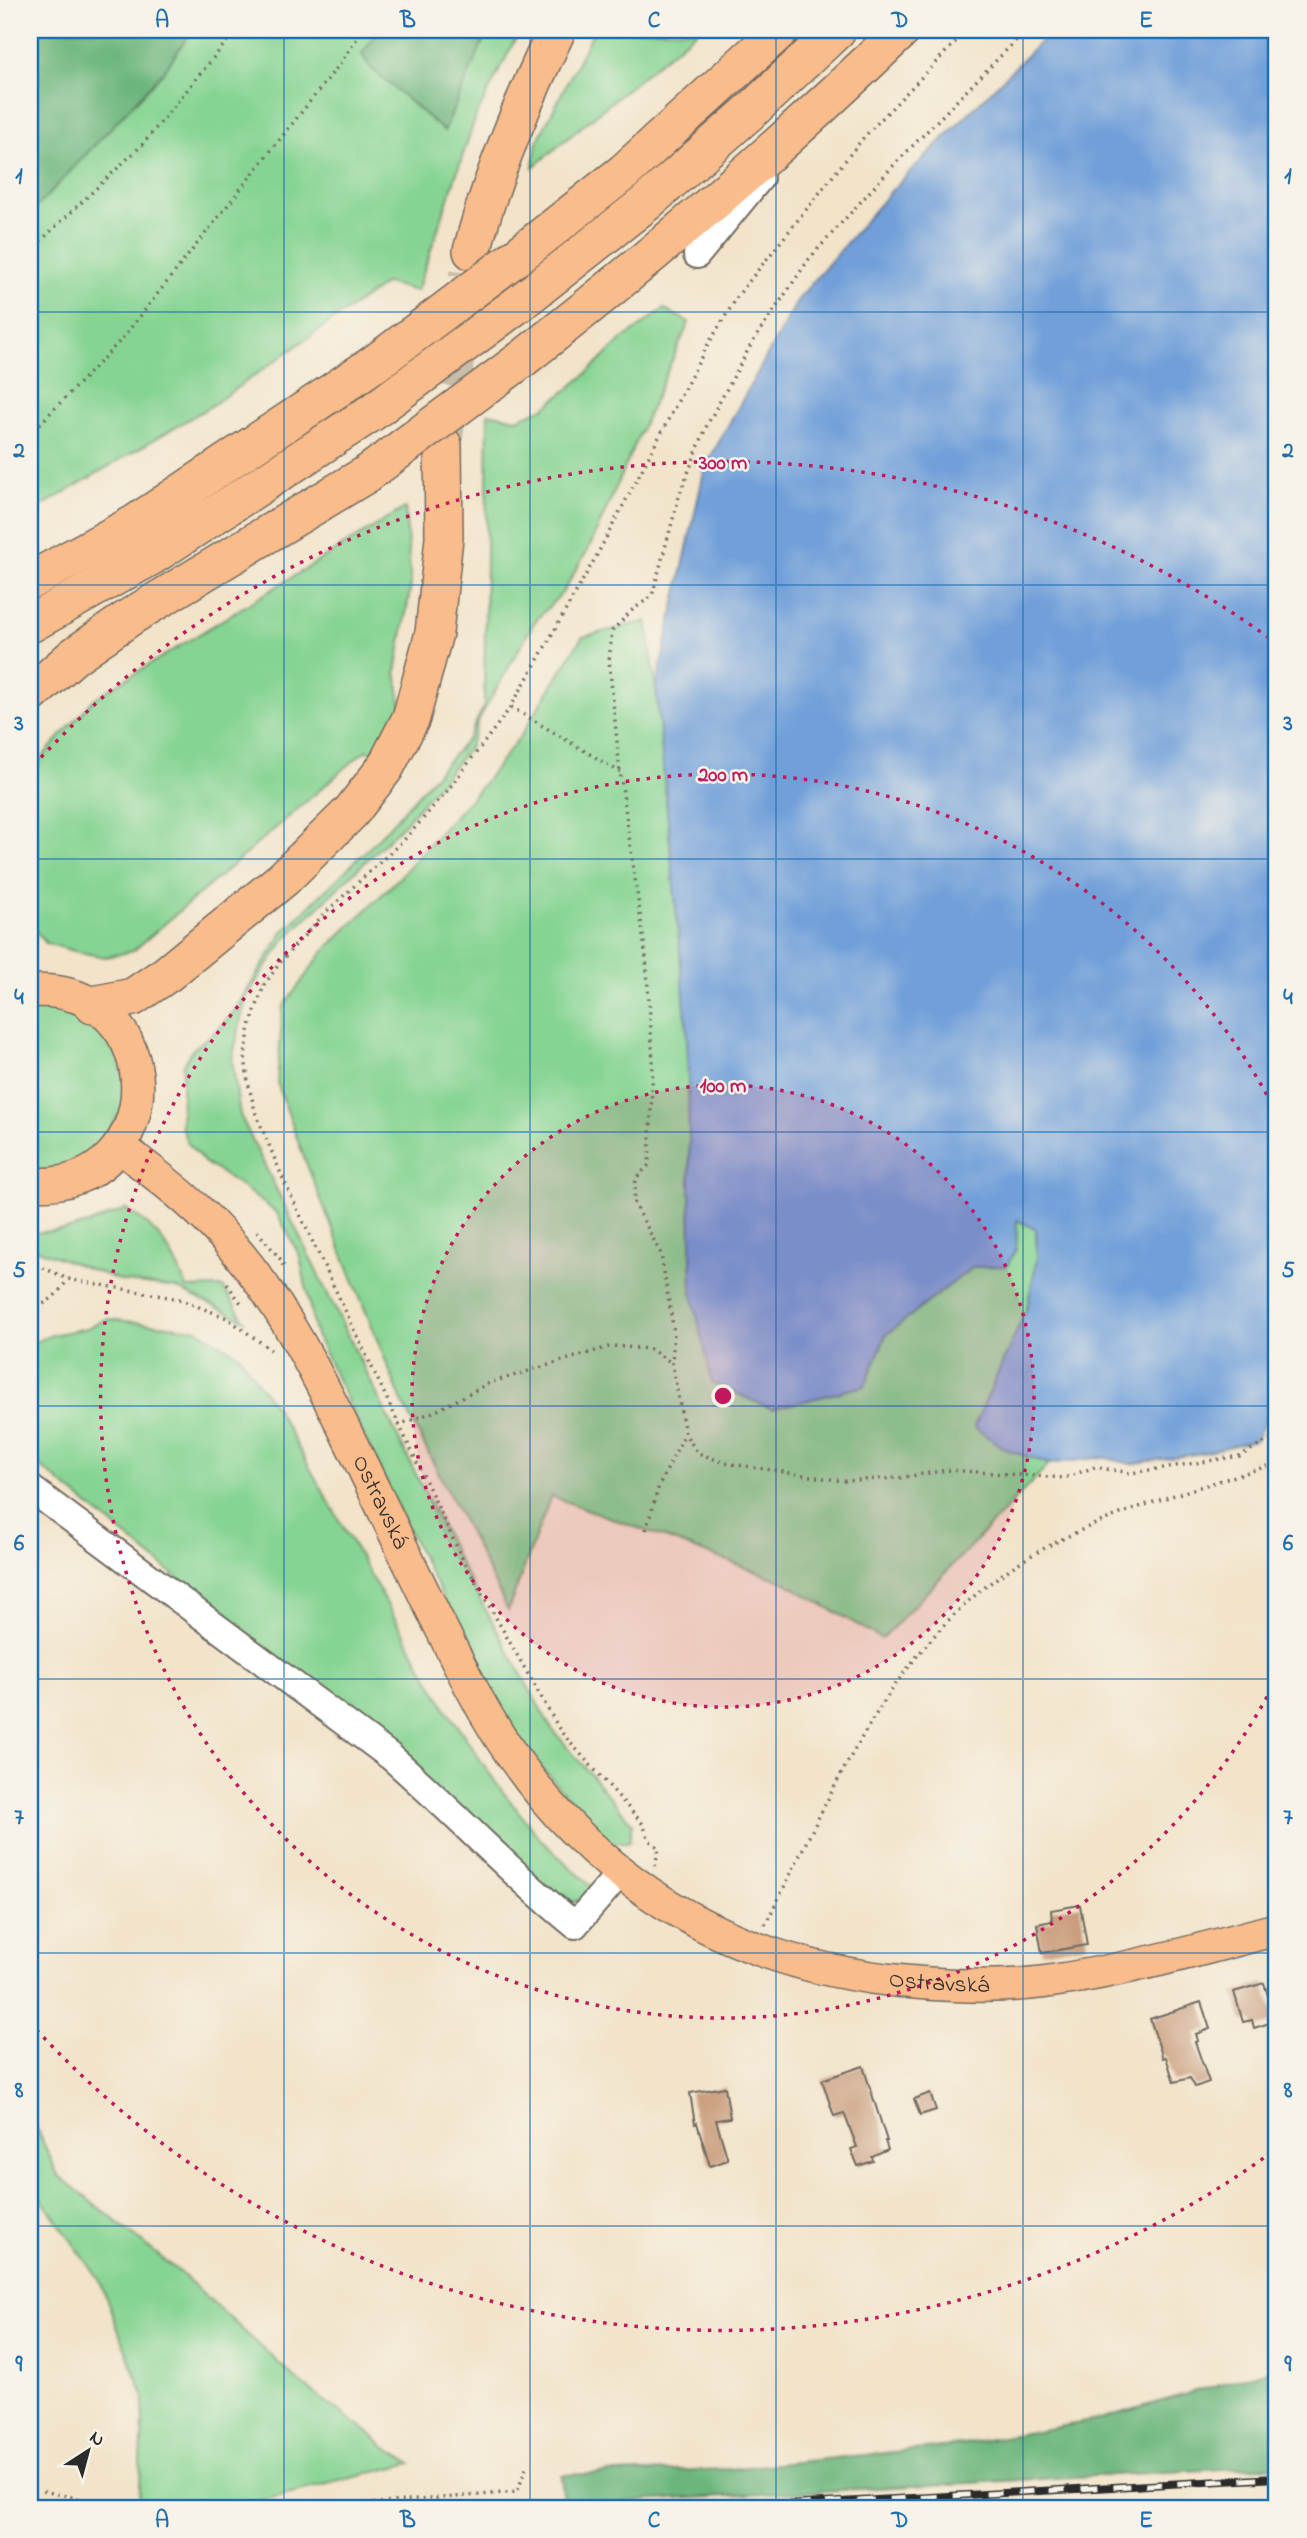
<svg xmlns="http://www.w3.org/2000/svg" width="1307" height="2538" font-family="'Indie Flower',sans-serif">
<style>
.green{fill:#86d493;stroke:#58805f;stroke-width:2}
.forest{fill:#6cb67d;stroke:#4c7054;stroke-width:2}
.water{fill:#6f9fd9;stroke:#4d6582;stroke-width:2}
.building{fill:#ca9d7d}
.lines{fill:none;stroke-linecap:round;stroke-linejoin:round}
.highway-tunnel{stroke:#cabea9;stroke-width:37;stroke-dasharray:37 18;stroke-linecap:butt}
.minor-casing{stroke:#716b62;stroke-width:30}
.major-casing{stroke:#716b62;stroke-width:35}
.highway-casing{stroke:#716b62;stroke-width:40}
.path{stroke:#716b62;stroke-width:3.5;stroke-dasharray:2 5;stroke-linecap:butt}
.minor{stroke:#fff;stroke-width:26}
.major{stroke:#fabc8b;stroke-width:32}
.highway{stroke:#fabc8b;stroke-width:37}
.rail-casing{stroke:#2b2b2b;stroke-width:8}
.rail{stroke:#f7f3e8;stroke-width:5;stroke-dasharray:16;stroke-linecap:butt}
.highway-bridge-casing{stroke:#716b62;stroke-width:40;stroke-linecap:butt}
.highway-bridge{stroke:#fabc8b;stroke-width:37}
.grid{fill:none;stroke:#1f6fb2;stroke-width:2;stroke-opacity:0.55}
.ring{fill:none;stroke:#c2185b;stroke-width:3.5;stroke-dasharray:3.5 7}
.labels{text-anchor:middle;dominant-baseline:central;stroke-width:5;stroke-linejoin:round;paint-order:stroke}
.street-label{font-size:24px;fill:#2b2b2b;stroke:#f7f3e8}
.centre{fill:#c2185b;stroke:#f7f3e8;stroke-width:3.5}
.ring-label{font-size:21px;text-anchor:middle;font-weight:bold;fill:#c2185b;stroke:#f7f3e8;stroke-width:5;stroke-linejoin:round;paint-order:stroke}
.neatline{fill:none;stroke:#1f6fb2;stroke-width:2.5}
.grid-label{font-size:23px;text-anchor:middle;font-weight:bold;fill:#1f6fb2}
</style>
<rect width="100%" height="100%" fill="#f7f3e8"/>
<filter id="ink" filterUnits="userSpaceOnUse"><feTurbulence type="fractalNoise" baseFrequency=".0143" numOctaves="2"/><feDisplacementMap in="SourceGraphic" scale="14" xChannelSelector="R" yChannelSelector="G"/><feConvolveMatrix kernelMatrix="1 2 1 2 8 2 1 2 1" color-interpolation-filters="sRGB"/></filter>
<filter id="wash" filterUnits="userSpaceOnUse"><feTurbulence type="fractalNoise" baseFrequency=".00686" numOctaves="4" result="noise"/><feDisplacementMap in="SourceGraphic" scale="28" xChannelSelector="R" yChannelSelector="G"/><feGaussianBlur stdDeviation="1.57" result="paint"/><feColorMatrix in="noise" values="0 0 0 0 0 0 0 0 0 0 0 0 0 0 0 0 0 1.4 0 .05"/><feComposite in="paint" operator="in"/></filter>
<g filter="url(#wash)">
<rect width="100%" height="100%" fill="#f2e3c9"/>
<path class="green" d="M192,30H379L362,54L371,68L444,131L488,30H520L476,116L417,291L386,283L211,406L30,513V214L164,71Z
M594,30H698L533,167L537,142Z
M664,309L689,322L590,546L563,592L535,621L479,719L469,748L406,822L285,939L246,997L232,1060L240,1115L457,1558L551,1728L632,1823L629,1842H608L517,1740L420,1553L315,1333L300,1256L277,1213L237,1183L205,1163L187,1142L181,1125L183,1065L193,1049L216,1031L234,1012L283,932L373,844L467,740L484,706L488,413L517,419L544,408L583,377L622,340Z
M405,508L411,584L396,672L403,713L380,758L366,750L133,951L106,957L78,952L46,943L30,925V782L42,757L95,698Z
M647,621L656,688L687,1029L692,1293L865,1386L885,1335L973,1267L1016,1249L1017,1220L1036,1228L1037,1259L1027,1308L974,1427L1005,1449L1049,1464L882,1639L782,1581L551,1496L508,1610L401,1399L303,1155L277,1082L283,1007L323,952L399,878L480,788L522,734L582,637Z
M30,1005L74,1012L97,1027L115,1049L124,1077V1105L95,1154L71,1169L30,1173Z
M126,1209C161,1230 172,1252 187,1288L223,1287L244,1320L176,1288L122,1281L30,1247V1233L65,1230L88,1224Z
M107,1319L196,1329L239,1355L277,1410L445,1707L496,1783L542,1841L592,1887L583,1900L571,1903L554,1897L242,1630L30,1458V1344L52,1335L87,1328Z
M30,2114L58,2175L183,2275L299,2382L374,2437L383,2446L411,2463L231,2508H139L144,2398L99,2279L34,2189L30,2188Z"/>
<path class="forest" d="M37,30H192L164,71L30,214V39Z
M379,30H488L444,131L371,68L362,54Z
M1272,2369H1277V2466L564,2505L561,2475L729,2469L952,2446L1097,2420Z"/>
<path class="water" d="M1052,30H1277V1394L1256,1440L1203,1453L1131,1464L1102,1457L1049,1464L1005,1449L974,1427L1027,1308L1037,1259L1036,1229L1017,1220L1016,1249L1007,1266L973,1267L886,1335L865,1386L772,1409L712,1383L692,1293L687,1029L656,688L705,467L799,298L890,192Z"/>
<g id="blocks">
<path class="building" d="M1080,1905L1087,1945L1042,1953L1037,1924L1052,1921L1051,1910Z
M1264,1983L1276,2021L1254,2028L1252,2020L1243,2022L1234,1992Z
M1201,2002L1210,2029L1196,2034L1198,2041L1195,2042L1209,2082L1195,2087L1190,2078L1174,2082L1166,2057L1163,2058L1150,2019Z
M863,2066L887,2141H885L888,2150L872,2157L873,2161L858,2166L851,2149L857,2147L844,2113L834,2116L822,2080Z
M725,2087L730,2118L716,2120L728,2160L710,2166L697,2123L695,2124L690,2093Z
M930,2093L936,2110L920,2115L914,2099Z"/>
</g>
</g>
<g filter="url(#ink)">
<use href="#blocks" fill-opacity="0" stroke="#716b62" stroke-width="2"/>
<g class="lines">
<path class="highway-tunnel" d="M444,441L468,273"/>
<g class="minor-casing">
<path id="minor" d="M697,255L760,178
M30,1488L391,1757C454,1812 510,1873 575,1925L620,1873"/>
</g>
<g class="major-casing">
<g id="major">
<path d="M30,991C172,981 174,1193 30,1184"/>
<path id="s1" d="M119,1146C159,1177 200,1207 232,1246C286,1308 322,1384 358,1457C395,1533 431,1610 470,1685C561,1862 712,1965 910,1982C954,1986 1001,1988 1045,1982C1124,1971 1200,1950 1277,1929"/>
</g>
</g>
<g class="highway-casing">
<path id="highway" d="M472,251C492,174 523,101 557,30
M515,258L624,172L780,30
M517,305L646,203L753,109L837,30
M521,360C654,256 781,147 902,30
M30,581L136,523L374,364
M30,624L152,556L371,413
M30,695L74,656L130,617L367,474
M93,1005L133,997L167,974L283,879L351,812L385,768L411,718L434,633L444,538L443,445"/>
</g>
<path class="path" d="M1026,30L892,167L809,259L752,343L707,425L680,493L652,596L631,611L612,631L609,660L620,772L646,957L653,1061L649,1165L636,1178L634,1202L661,1254L674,1332L672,1363L685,1434L698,1453L725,1463L843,1481L898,1478L948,1470L1064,1478L1095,1467L1131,1473L1240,1456L1277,1435
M30,251L143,144L236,30
M30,434L121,340L338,66L363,30
M511,707L620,772
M257,1231L281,1260L284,1268
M30,1262L68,1279L179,1299L227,1318L271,1350
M227,1284L241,1303
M30,1308C48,1305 58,1294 68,1279
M398,1425L436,1411L489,1383L612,1346L650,1349L672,1363
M646,1530L659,1486L684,1435
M655,1866L659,1848L649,1840L643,1824L561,1732L463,1560L284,1181L256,1114L248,1083L245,1055L250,1026L264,985L282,960L324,914L406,838L447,791L511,707L597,555L707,346L739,294L864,137L967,30
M765,1925C834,1791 895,1632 1034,1554C1109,1511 1196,1489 1277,1463
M43,2491L123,2508
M317,2508L517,2492L527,2466"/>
<use href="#minor" class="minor"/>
<use href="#major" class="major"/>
<use href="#highway" class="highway"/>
<g class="rail-casing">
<path id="rail" d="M730,2508L1277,2478"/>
</g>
<use href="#rail" class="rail"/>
<g class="highway-bridge-casing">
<path id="highway-bridge" d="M374,364L515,258
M371,413L517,305
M367,474L521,360"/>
</g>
<use href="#highway-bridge" class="highway-bridge"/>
</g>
</g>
<path class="grid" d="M284,30V2508M530,30V2508M776,30V2508M1023,30V2508M30,312H1277M30,585H1277M30,859H1277M30,1132H1277M30,1406H1277M30,1679H1277M30,1953H1277M30,2226H1277"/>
<circle cx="723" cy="1396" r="311" fill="#c2185b" fill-opacity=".12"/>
<g class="ring">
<circle cx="723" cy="1396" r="311"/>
<path d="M1277 1678A622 622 0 1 1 1277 1114"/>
<path d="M1272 2152A934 934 0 0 1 34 2027M34 765A934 934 0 0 1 1272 640"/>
</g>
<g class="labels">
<g class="street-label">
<text stroke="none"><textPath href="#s1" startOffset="448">Ostravská</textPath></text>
<text stroke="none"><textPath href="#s1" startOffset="1237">Ostravská</textPath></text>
</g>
</g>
<circle cx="723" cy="1396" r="10" class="centre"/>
<g class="ring-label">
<text x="723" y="469">300 m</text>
<text x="723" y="781">200 m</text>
<text x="723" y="1092">100 m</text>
</g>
<rect width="1307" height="2538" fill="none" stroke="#f7f3e8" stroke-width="77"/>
<g transform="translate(88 2451) rotate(36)" stroke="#f7f3e8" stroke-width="5" paint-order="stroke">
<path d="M0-5L12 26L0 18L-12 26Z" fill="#2b2b2b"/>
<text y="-10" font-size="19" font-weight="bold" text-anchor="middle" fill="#2b2b2b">N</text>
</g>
<rect x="38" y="38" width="1230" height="2462" class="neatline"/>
<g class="grid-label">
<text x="162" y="27">A</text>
<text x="408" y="27">B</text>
<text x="654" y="27">C</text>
<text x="900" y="27">D</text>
<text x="1146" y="27">E</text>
<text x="19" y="183">1</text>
<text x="1288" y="183">1</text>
<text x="19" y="457">2</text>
<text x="1288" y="457">2</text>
<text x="19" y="730">3</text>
<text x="1288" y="730">3</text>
<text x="19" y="1004">4</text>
<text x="1288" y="1004">4</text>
<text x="19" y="1277">5</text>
<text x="1288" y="1277">5</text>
<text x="19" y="1550">6</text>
<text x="1288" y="1550">6</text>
<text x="19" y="1824">7</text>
<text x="1288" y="1824">7</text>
<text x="19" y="2097">8</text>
<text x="1288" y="2097">8</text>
<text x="19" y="2371">9</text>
<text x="1288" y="2371">9</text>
<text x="162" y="2527">A</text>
<text x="408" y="2527">B</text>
<text x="654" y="2527">C</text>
<text x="900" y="2527">D</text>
<text x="1146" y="2527">E</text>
</g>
</svg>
